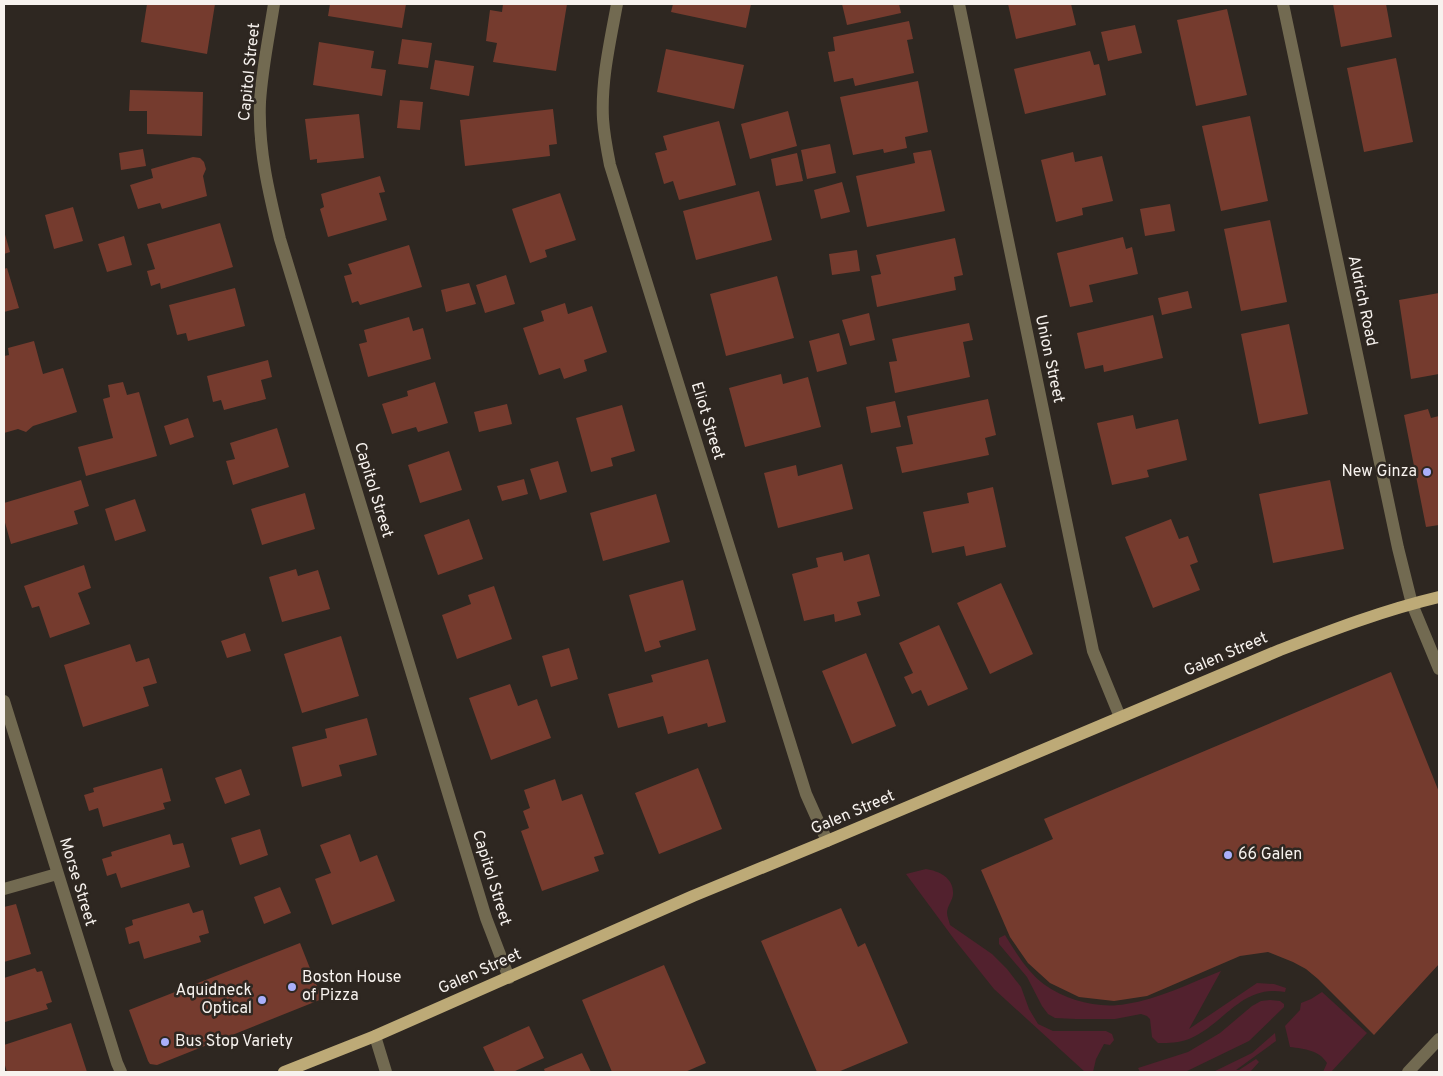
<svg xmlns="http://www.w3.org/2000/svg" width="1443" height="1076" font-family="Overpass,sans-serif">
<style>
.green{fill:#52212e}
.building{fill:#753b2e}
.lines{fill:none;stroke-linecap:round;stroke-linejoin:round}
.minor{stroke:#726a51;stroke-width:12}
.major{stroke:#bdaa77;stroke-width:12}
.poi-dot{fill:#aab0fb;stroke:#2e2721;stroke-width:2}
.labels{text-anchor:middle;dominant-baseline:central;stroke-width:5;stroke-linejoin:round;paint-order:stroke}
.street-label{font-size:16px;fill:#f7f2ee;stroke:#2e2721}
.poi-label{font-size:16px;fill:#f7f2ee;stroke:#2e2721;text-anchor:start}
</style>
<rect width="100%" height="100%" fill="#2e2721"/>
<path class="green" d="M926,869C939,871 954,878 953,894C953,900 947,906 947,913C947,916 949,921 950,925L992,954L1007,969L1021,987L1029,1009L1038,1024L1053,1031H1106L1112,1034L1114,1040L1110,1045L1104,1044L1096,1059L1093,1072H1085L994,989L954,939L906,874Z
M1005,935C1016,953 1028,973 1045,985C1067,1001 1100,1009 1126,1004C1159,999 1190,983 1221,971L1189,1029L1257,983L1274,984L1286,988L1285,992C1241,984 1225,1024 1189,1039C1179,1043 1169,1043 1158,1043L1152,1037L1150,1019L1147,1016L1141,1014L1115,1019H1076L1055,1018L1048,1014L1042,1006L1027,977L999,944V938Z
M1322,992L1367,1033L1331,1072H1323L1327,1063C1319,1050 1305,1049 1290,1047L1285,1026L1300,1010L1301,1003L1311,999Z
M1270,1000L1280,1001L1284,1004V1007L1249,1041L1185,1072H1140L1138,1068L1188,1052L1220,1033L1252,1006L1261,1001Z
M1275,1033L1276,1041L1236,1070H1239L1256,1059L1259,1062L1250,1072H1213L1252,1053Z"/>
<path class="building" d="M147,4H215L207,54L141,42Z
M330,4H406L402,28L328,16Z
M503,4H567L556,71L493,62L497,43L486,41L490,10L502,12Z
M673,4H751L746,28L671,12Z
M842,4H899L901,13L847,25Z
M1008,4H1071L1076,25L1016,39Z
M1333,4H1386L1392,37L1341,47Z
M1227,9L1247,95L1196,106L1177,20Z
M909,21L913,39L907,40L914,73L855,86L853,78L834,82L828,52L835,51L833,37Z
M1135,25L1142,53L1108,61L1101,32Z
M402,39L432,43L428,68L398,64Z
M319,42L374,51L371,68L386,70L382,96L313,85Z
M666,49L744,65L734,109L657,92Z
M1090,51L1094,65L1099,64L1106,95L1025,114L1014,69Z
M1396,58L1413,142L1364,152L1347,68Z
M435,60L474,66L469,96L430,89Z
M918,81L928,132L905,137L907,148L884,153L883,149L853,155L840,97Z
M130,90L203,92L202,136L147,134V111H129Z
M400,100L423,102L420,130L397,128Z
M553,109L557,144L549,145L550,156L465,166L460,120Z
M788,111L797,146L750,159L741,124Z
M359,114L364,158L317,163V159L310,160L305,119Z
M1250,116L1268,201L1221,211L1202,126Z
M719,121L736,185L679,200L673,181L664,184L655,153L667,150L663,136Z
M830,144L836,173L807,179L801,150Z
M143,149L146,166L121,170L119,153Z
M931,150L945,211L867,227L856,176L915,163L913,153Z
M1073,152L1075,162L1102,156L1113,201L1082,208L1083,215L1056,222L1041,160Z
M797,153L803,181L776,186L771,159Z
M193,157L200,158L204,162L206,169L203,176L207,196L162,209L160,203L138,209L130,185L153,178L151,169Z
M380,176L385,192L379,193L387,220L328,237L320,209L324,207L321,194Z
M842,182L850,212L821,219L814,190Z
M759,191L772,240L696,260L683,211Z
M560,193L576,240L545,250L547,257L530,263L512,209Z
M1170,204L1175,231L1145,236L1140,209Z
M73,207L83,241L54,249L45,215Z
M1270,220L1287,302L1241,311L1224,229Z
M220,223L233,267L161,289L160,283L151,286L147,271L155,269L147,244Z
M4,231L10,252L4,254Z
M124,236L132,265L107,272L98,244Z
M1123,237L1126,249L1132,247L1138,274L1089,285L1093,302L1070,307L1057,253Z
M955,238L963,275L954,277L956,290L877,307L871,276L881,274L876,255Z
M409,245L422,287L360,305L358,301L352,303L344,276L352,274L348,264Z
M857,250L860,271L832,275L829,254Z
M7,268L19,308L4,312V269Z
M506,275L515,304L485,313L476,285Z
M777,276L794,338L726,356L710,294Z
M469,283L476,304L446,312L441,290Z
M235,288L245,326L188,341L186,333L177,335L169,305Z
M1188,291L1192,308L1162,315L1158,298Z
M1439,293V374L1411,379L1399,300Z
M565,303L568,314L592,306L607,352L584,360L587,371L564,379L560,368L539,375L523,328L544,321L541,311Z
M869,313L875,340L850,346L842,320Z
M1153,315L1163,358L1104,372L1103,365L1085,369L1077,333Z
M409,317L413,331L423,328L431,359L368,377L359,344L367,342L364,330Z
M969,323L973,340L963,342L970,377L895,393L889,362L897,361L892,339Z
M1289,324L1308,414L1259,424L1241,334Z
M839,333L847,364L817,372L809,341Z
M34,341L43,374L63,368L77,412L33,426L26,432L18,429L4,433V356L9,355L8,348Z
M268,360L272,377L261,380L266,399L224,410L221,400L213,402L207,376Z
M781,374L783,384L808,377L821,427L745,447L729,388Z
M123,382L127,395L139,392L157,456L86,476L78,447L113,438L103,399L110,397L108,385Z
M435,382L448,423L418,432L416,427L392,434L382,404L408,396L407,391Z
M988,399L996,435L985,438L989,455L902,473L896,447L913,444L907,416Z
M895,401L901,427L871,433L866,407Z
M507,404L512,424L479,432L474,412Z
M622,405L635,451L611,458L613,466L591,472L576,418Z
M1428,409L1431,418L1439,416V525L1426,527L1404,415Z
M1133,415L1136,429L1178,419L1187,460L1147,470L1149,477L1112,485L1097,423Z
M188,418L194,437L170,445L164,426Z
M277,428L289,467L233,485L226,461L235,459L230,443Z
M449,451L462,490L420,503L408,465Z
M558,461L567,492L540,500L530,469Z
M842,464L853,509L778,528L764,473L796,465L798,476Z
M524,479L528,494L502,501L497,486Z
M81,480L89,506L74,511L78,524L11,544L4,519V503Z
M1330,480L1344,549L1273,563L1259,494Z
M993,487L1006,547L966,556L964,546L932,553L923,512L969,503L967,493Z
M305,493L315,529L262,545L251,509Z
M656,494L670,542L603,561L590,513Z
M135,499L146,531L115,541L105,509Z
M469,519L483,559L438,575L424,535Z
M1171,519L1179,539L1188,536L1198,562L1190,565L1200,590L1153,608L1125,537Z
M842,552L844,561L869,554L880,596L857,602L861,615L835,622L834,614L804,621L792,574L818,567L816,558Z
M84,565L91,588L78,593L90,624L50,638L39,606L32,608L24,586Z
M296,569L298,576L318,570L330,609L282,622L269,577Z
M683,580L696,630L659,641L661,647L645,652L629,595Z
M1001,583L1033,654L990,674L957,603Z
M494,586L512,639L457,659L442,615L471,604L468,595Z
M939,625L968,689L928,706L921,690L912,694L904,677L913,673L899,643Z
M245,633L251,651L227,658L221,641Z
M341,636L359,696L302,713L284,654Z
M130,644L136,662L149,658L157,683L143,687L149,706L83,727L64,665Z
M569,648L578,679L551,687L542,656Z
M866,653L896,726L852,744L822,671Z
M708,659L726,722L708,727L707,723L668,734L663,716L618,728L608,694L653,682L651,675Z
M1391,672L1439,792V964L1374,1035L1318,979L1306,969L1293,962L1268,952L1240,956L1147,996L1114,1001L1079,997L1050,983L1028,963L1010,937L981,870L1053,839L1044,819Z
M510,684L518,706L537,699L551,738L491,760L469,698Z
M367,718L377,755L339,765L342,776L302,787L292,747L327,738L325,729Z
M162,768L171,801L163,803L165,809L103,827L98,808L89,811L84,795L94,792L93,788Z
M698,768L722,829L659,854L635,793Z
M241,769L250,795L225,804L215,778Z
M555,779L562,801L582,794L604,854L594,857L599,871L542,891L521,831L529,828L523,811L530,808L524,790Z
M260,829L268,855L240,865L231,838Z
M170,834L173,845L183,843L190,867L121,888L116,873L107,876L102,859L112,856L111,852Z
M350,834L360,862L377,855L395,901L332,925L315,879L331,873L320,845Z
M280,887L291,913L264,924L254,897Z
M189,903L193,913L203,910L209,933L199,936L201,942L144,959L139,941L129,944L125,928L133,925L132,920Z
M16,904L31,954L4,962V907Z
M841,908L858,947L865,943L908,1043L838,1072H817L761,941Z
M300,943L322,999L157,1065L150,1064L148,1061L129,1010Z
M664,965L706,1063L685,1072H612L582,1000Z
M35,968L37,972L42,971L52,1002L46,1004L48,1009L5,1022L4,1017V978Z
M71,1023L87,1072H7L4,1062V1045Z
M529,1026L544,1058L513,1072H495L483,1047Z
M582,1053L591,1072H545L544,1069Z"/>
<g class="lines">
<path class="minor" d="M274,4C269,36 262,69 260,102C258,149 269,194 280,239L486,918L509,978
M617,4C610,42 601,80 603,119C604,134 607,150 610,165L806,794L827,841
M959,4L1093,651L1120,717
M1283,4L1398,548L1412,604L1439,669
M4,701L117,1063L121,1072
M4,889L57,874
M375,1036L386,1072
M1408,1072L1439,1039"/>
<path class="major" d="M284,1072L375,1036L693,896L827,841L1280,650C1332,630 1384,610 1439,597"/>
</g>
<g class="poi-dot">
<circle cx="1427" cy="472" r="5"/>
<circle cx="1228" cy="855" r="5"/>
<circle cx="292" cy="987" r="5"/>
<circle cx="262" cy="1000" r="5"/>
<circle cx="165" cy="1042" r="5"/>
</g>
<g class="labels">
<g class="street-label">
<text transform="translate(250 72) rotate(-84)">Capitol Street</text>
<text transform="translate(1362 301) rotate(78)">Aldrich Road</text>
<text transform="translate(1049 359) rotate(78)">Union Street</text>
<text transform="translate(707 421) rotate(73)">Eliot Street</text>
<text transform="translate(373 490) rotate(73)">Capitol Street</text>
<text transform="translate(1226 655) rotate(-23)">Galen Street</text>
<text transform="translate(853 813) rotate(-23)">Galen Street</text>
<text transform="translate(491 878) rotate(73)">Capitol Street</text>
<text transform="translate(77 882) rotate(73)">Morse Street</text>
<text transform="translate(480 972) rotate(-24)">Galen Street</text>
</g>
<g class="poi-label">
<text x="1417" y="472" text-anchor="end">New Ginza</text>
<text x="1238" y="855">66 Galen</text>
<text x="302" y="978">Boston House<tspan x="302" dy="18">of Pizza</tspan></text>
<text x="252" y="991" text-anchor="end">Aquidneck<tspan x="252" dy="18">Optical</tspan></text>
<text x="175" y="1042">Bus Stop Variety</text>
</g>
</g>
<rect width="1443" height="1076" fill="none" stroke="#f7f2ee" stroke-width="10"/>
</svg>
